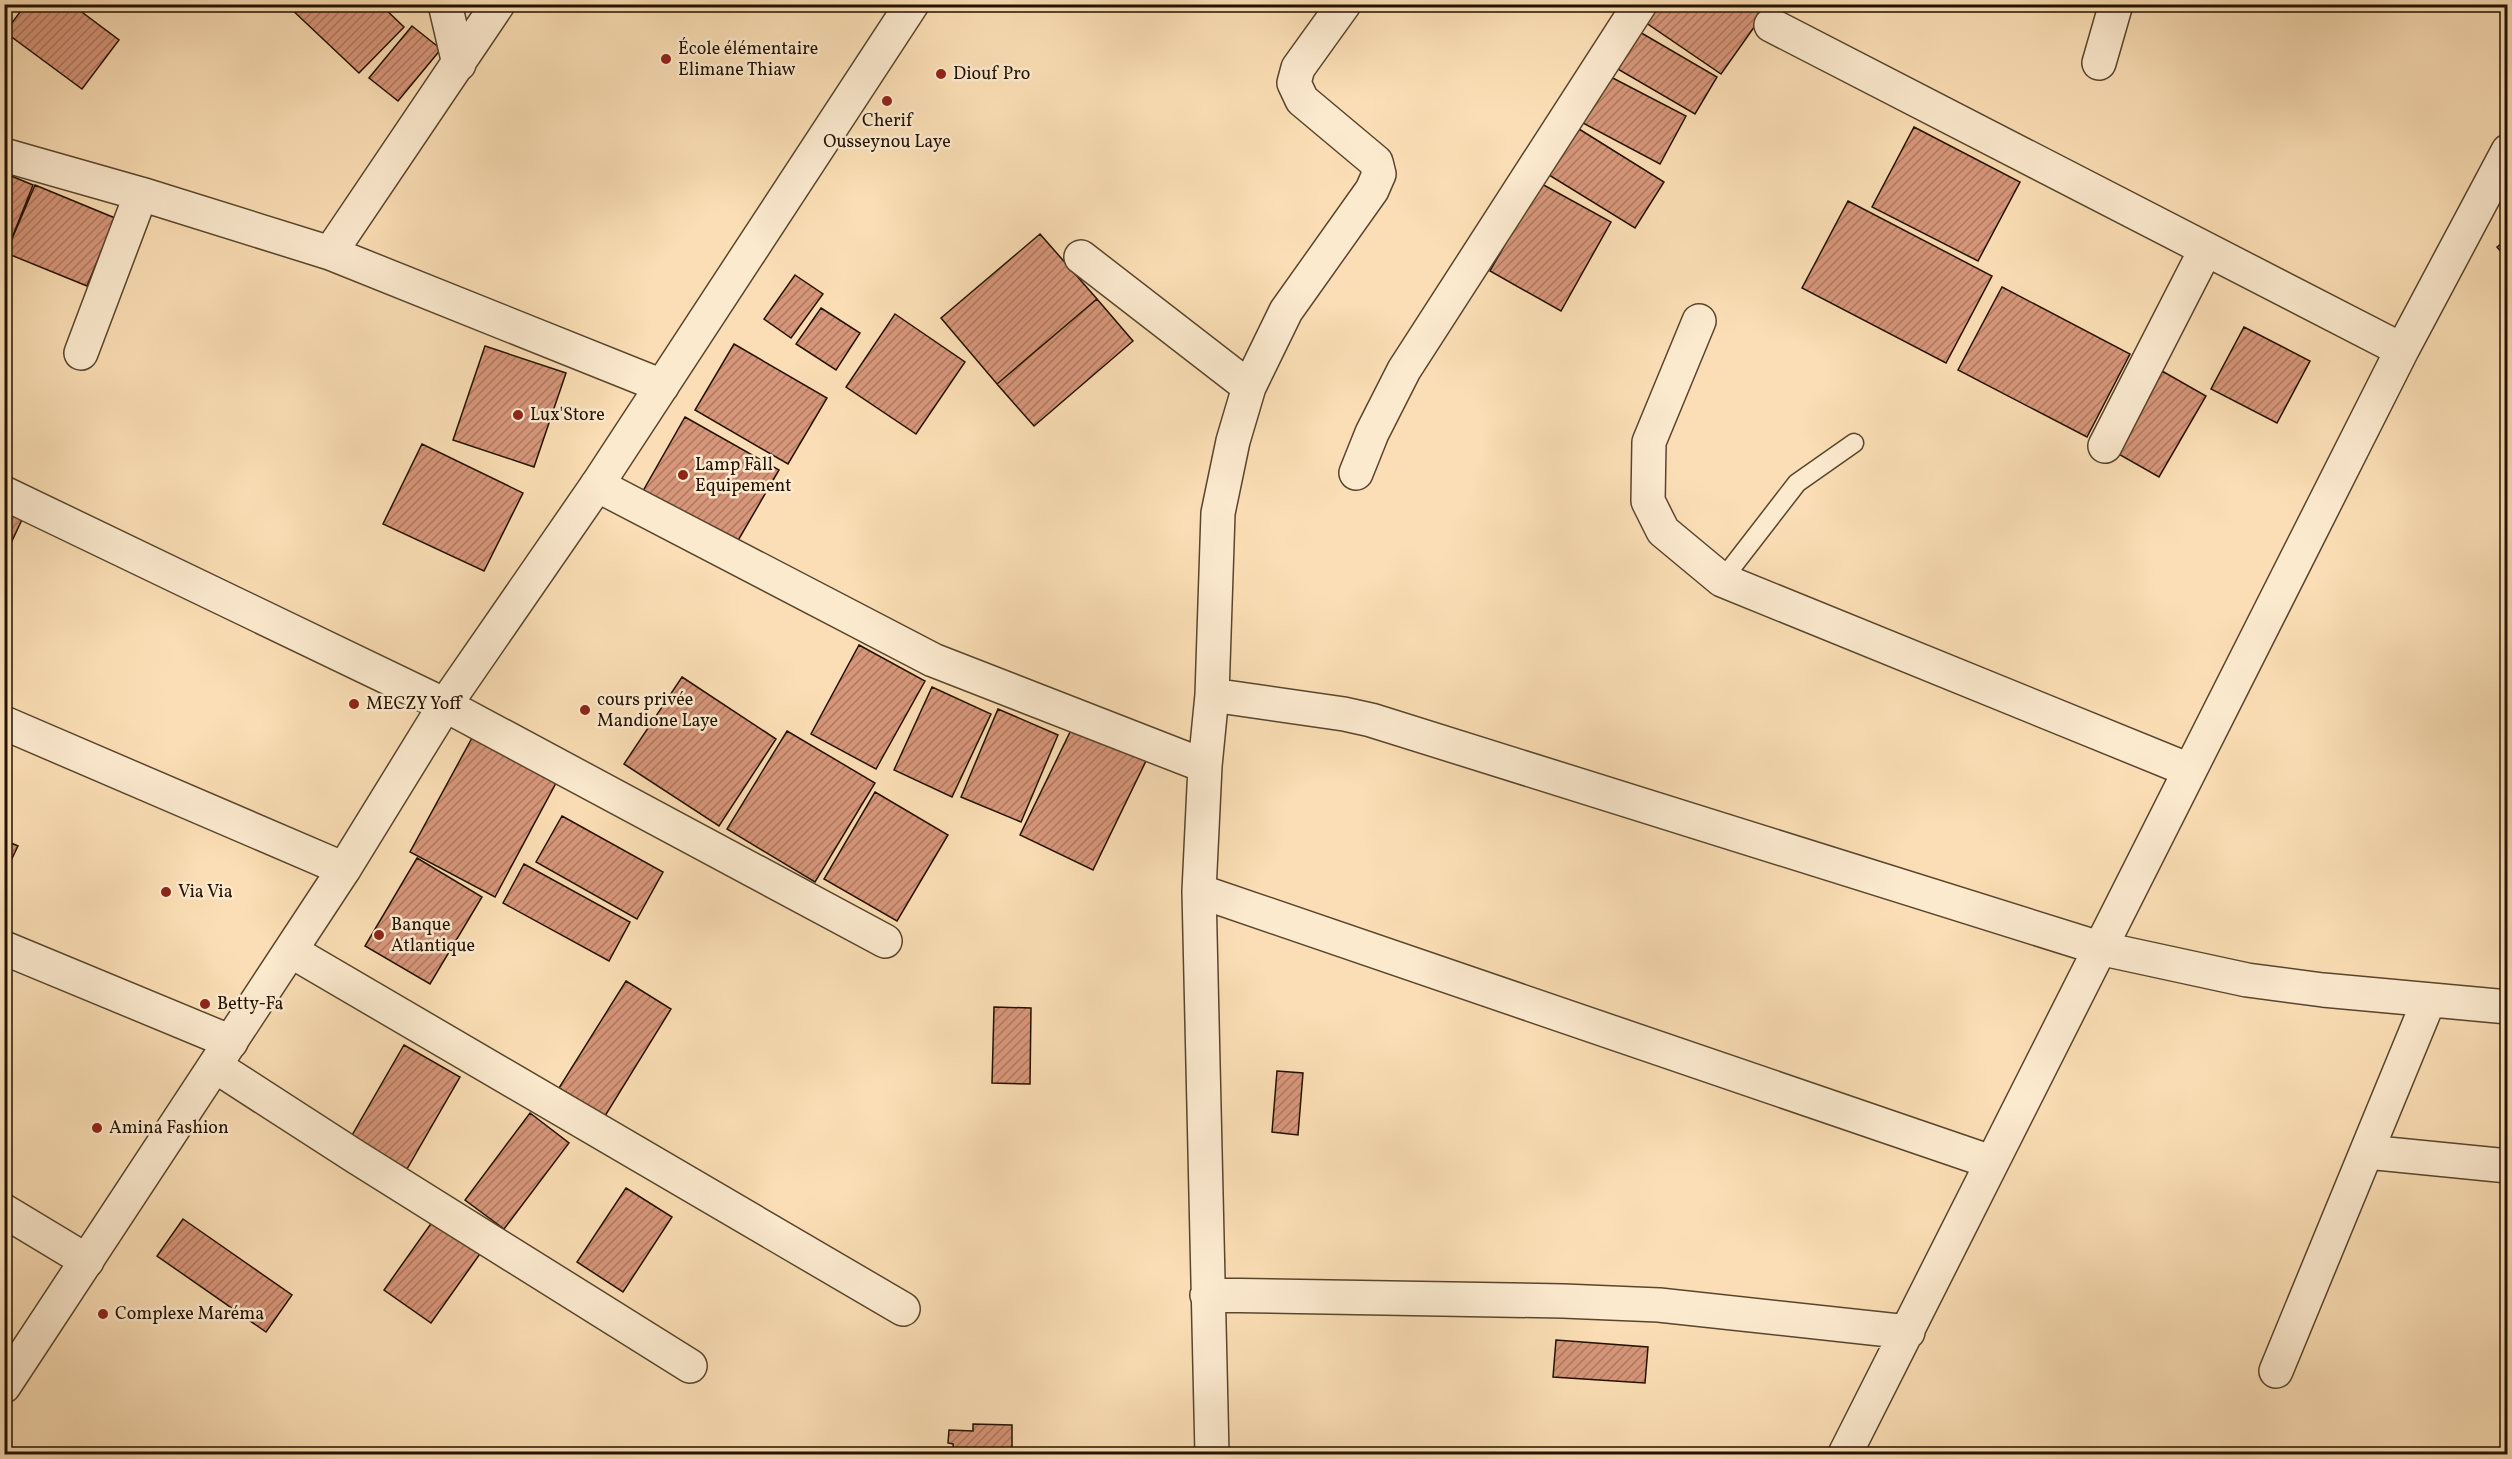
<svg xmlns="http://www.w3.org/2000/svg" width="2512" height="1459" font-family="Vollkorn,serif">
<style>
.building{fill:url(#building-hatch);stroke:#231200;stroke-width:1.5}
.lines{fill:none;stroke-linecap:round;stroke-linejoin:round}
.service-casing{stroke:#59452d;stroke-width:21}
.minor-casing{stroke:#59452d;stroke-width:36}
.tertiary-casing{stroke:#59452d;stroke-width:36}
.service{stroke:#fceacf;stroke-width:18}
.minor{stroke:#fceacf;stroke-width:33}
.tertiary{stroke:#fceacf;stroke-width:33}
.poi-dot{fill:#8f2418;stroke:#fceacf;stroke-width:2}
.labels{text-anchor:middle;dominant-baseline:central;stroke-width:5;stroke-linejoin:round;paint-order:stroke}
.poi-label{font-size:18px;fill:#231200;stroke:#fceacf;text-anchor:start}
</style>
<defs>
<pattern id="building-hatch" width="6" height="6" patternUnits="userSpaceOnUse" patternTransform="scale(1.5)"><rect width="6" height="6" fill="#d7967a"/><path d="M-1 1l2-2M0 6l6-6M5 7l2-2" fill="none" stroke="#ae7962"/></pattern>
</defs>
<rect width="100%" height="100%" fill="#fbdeb5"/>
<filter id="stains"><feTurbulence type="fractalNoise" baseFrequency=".00333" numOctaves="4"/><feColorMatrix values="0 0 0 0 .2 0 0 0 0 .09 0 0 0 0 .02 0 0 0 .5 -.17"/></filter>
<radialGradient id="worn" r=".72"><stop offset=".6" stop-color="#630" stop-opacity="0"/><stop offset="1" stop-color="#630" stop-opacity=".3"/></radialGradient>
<path class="building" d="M26,4H71L119,40L82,89L5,32Z
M380,4L404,27L359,73L287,5Z
M1648,4H1767L1769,6L1721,74L1639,18Z
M412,26L441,49L398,101L369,78Z
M1638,31L1717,77L1695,114L1616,68Z
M1607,75L1686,116L1660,164L1581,122Z
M1914,127L2020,182L1978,261L1872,207Z
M1579,129L1664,182L1635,228L1549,175Z
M4,173L33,185L6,253L4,252Z
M1540,183L1611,222L1561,311L1490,271Z
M35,185L115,218L87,286L6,253Z
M1848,201L1992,276L1946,363L1802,288Z
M1040,234L1097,299L997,384L941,318Z
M2508,238V260L2497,247Z
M795,275L823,294L791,338L764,319Z
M2002,287L2130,354L2087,437L1958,370Z
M1097,299L1133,341L1034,426L997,384Z
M821,308L860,333L836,370L796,344Z
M895,314L965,362L916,434L846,387Z
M2244,327L2310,361L2277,423L2211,389Z
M734,344L827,398L788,464L695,410Z
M485,346L566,373L534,467L453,440Z
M2162,371L2206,396L2159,477L2115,452Z
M685,417L779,470L736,544L643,491Z
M422,444L523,493L484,571L383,524Z
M4,501L26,511L4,558Z
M859,645L925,681L876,769L811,734Z
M682,677L776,739L719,826L624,764Z
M932,687L991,714L952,797L894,770Z
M998,709L1058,735L1021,822L961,797Z
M1073,726L1146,761L1093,870L1020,835Z
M787,731L875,783L815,882L727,829Z
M472,738L556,783L495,897L410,852Z
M875,792L948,835L897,921L824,879Z
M562,816L663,872L637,919L536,862Z
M4,840L18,846L4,875Z
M417,858L482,897L430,984L365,946Z
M524,864L630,922L609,961L503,903Z
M626,981L671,1009L605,1116L559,1088Z
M994,1007L1031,1008L1030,1084L992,1083Z
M404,1045L460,1077L407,1169L351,1137Z
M1277,1071L1303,1073L1298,1135L1272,1132Z
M530,1113L569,1143L504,1229L465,1200Z
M626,1188L672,1217L623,1292L577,1262Z
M435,1218L482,1251L431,1323L384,1290Z
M183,1219L292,1295L266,1332L157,1256Z
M1556,1340L1648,1347L1645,1383L1553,1377Z
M973,1424L1012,1425V1454H954L953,1444L948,1443L949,1430L973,1431Z"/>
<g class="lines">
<g class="service-casing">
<path id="service" d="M1722,580L1797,483L1854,443"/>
</g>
<g class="minor-casing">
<path id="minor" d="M445,4L459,64
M1771,25L2402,350
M2099,63L2116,4
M4,155L141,194L330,253L662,386
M330,253L498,4
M1081,257L1249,387
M1699,321L1649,442L1648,501L1663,531L1722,580L2189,770
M81,353L141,194
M2105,446L2206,249
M1356,473L1372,433L1404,370L1640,4
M597,485L933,660L1205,766
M4,493L445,705L885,941
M1212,695L1344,714L1371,720L2099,948L2247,980L2323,990L2508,1007
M4,723L344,869
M1199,891L1991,1162
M4,948L231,1042
M291,951L903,1309
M215,1066L356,1157L690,1366
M2367,1152L2508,1166
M4,1211L87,1261
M1207,1295L1563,1301L1659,1305L1908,1332
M2276,1371L2429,1000
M1212,1454L1199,891L1205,766L1212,695L1218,513L1233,441L1249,387L1286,311L1372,190L1379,174L1376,162L1302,100L1294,83L1298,68L1344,4
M1845,1454L2402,350L2508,151"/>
</g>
<g class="tertiary-casing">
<path id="tertiary" d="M4,1386L344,869L445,705L597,485L912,4"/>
</g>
<use href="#service" class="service"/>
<use href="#minor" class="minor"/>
<use href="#tertiary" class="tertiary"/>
</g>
<g class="poi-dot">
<circle cx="666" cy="59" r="6"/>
<circle cx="941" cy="74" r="6"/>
<circle cx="887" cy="101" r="6"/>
<circle cx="518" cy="415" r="6"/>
<circle cx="683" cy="475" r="6"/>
<circle cx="354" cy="704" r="6"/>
<circle cx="585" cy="710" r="6"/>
<circle cx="166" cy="892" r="6"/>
<circle cx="379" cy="935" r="6"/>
<circle cx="205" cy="1004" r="6"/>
<circle cx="97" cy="1128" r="6"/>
<circle cx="103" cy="1314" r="6"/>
</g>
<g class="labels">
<g class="poi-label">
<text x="678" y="49">École élémentaire<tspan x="678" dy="21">Elimane Thiaw</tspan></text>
<text x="953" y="74">Diouf Pro</text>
<text x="887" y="121" text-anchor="middle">Cherif<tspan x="887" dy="21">Ousseynou Laye</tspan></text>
<text x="530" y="415">Lux'Store</text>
<text x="695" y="465">Lamp Fall<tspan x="695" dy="21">Equipement</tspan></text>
<text x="597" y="700">cours privée<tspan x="597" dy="21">Mandione Laye</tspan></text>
<text x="366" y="704">MECZY Yoff</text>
<text x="178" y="892">Via Via</text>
<text x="391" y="925">Banque<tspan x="391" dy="21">Atlantique</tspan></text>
<text x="217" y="1004">Betty-Fa</text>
<text x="109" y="1128">Amina Fashion</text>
<text x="115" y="1314">Complexe Maréma</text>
</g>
</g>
<rect width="2512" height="1459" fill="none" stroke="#fbdeb5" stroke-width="24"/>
<rect x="6" y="6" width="2500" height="1447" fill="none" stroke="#231200" stroke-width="3"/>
<rect x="12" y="12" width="2488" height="1435" fill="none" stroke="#231200" stroke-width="1.5"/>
<rect width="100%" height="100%" filter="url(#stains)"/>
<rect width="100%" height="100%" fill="url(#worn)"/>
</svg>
